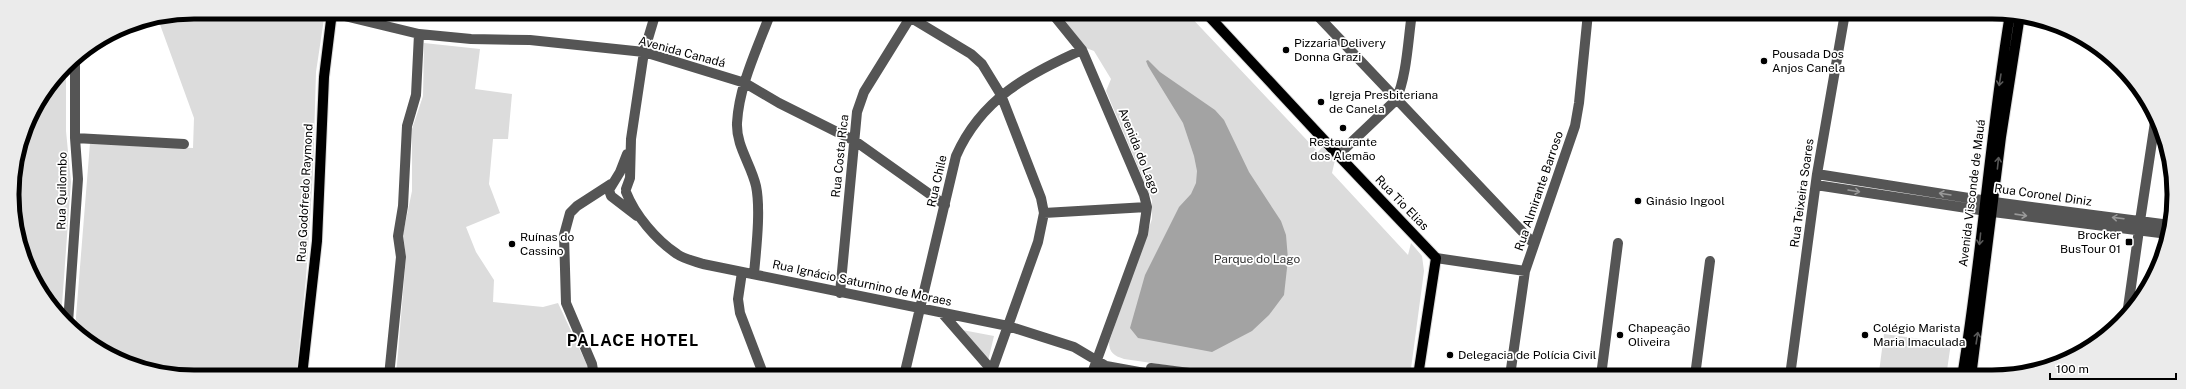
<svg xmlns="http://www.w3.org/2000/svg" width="2186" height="389" font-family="'Public Sans',sans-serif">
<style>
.green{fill:#dcdcdc}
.water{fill:#a3a3a3}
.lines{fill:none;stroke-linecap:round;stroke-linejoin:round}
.major-casing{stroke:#dbdbdb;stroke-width:12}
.minor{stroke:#555;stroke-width:10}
.major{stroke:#000;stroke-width:10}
.oneway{stroke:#595959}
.oneway2{stroke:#999}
.poi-dot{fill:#000;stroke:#fff;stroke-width:1.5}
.labels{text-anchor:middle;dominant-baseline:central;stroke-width:3.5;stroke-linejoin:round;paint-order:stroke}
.poi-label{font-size:12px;fill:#000;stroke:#fff;text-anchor:start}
.street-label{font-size:12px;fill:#000;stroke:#fff}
.park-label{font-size:12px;fill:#333;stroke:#fff}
.district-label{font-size:16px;font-weight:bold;letter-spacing:1px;fill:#000;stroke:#fff}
.rim{fill:none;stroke:#000;stroke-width:5}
</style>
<rect width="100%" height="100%" fill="#fff"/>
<path class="green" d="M195,12H325L316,72L313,174L306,278L296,376L171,375L114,358L75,329L90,143L193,148L194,118L158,19Z
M1059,13H1187L1318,152L1323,146L1335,160L1332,173L1408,255L1411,243L1422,256L1424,271L1410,376H1286L1233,369L1221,373L1124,359C1115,356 1109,353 1109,342L1152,219V200L1106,91L1111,79L1094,51L1086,48Z
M424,43L480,49L475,89L512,94L508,139H493L489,184L500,213L466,227L476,252L494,280L493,302L543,307L558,303L587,365L589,376H396L406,257L403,234L412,191V129L423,96Z
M66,65V131L71,182L61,318L57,315L22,253L12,183L26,124Z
M957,329L994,336L988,361Z
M1884,334L1951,343L1946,377H1916L1879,372Z"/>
<path class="water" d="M1148,60L1160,72L1215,110L1224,120L1249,172L1281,221L1286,235L1288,259L1284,295L1269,315L1252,331L1212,352L1138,338L1130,328L1145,275L1179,207L1191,194L1196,183L1197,171L1194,156L1183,123L1148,66L1146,61Z"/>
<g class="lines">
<g class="major-casing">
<path id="major" d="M1206,13L1338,155L1436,258L1418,376
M302,376L317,241L324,77L332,12
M1962,377C1982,256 1990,134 2010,14
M1971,377L2001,137L2020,15"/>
</g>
<path class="minor" d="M332,13L419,34L471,39L530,40L644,52L745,83L779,103L855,141L945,205
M903,13L971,54L982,64L1001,95L1041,198L1044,213L1038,242L990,376
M1052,13L1082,50L1144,195L1147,207L1143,234L1091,376
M1315,13L1534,244
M75,138L184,144
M627,154L620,172L609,190L611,196L637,216
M1338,155L1396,100C1407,76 1408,39 1412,13
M1817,174L1994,202L2170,225
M1816,185L1993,212L2168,234
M626,189L630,178L631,139L644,52L656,12
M626,192C635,215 656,240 677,254C684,259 694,261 703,264L1008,326L1074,347L1106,366L1161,376
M1044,213L1147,207
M1436,258L1525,271
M742,272L738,299L740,313L764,376
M754,274C756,250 761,210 756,186C751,164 736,146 737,123C739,85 758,47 771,12
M840,293L857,112L864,92L913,13
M942,313L996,375
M2127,315L2139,230L2135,225L2140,221L2155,122
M68,323L78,179L75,138V59
M1151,368L1212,376
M389,376L401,257L398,236L403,206L407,126L416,95L419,34
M594,376L592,364L566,303L564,235L570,213L577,206L611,184
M904,376L956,156C981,99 1028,74 1082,50
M1510,376L1525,271L1575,126L1579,103L1588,13
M1601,376L1618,243
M1695,376L1710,261
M1790,376L1817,174L1845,13"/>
<use href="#major" class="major"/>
</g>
<defs><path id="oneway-shaft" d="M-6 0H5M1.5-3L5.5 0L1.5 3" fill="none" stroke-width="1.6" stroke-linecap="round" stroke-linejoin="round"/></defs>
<g class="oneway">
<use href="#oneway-shaft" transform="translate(2000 80) rotate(99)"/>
<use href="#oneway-shaft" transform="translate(1998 163) rotate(-84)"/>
<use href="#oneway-shaft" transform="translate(1980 239) rotate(96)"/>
<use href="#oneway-shaft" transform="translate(1977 338) rotate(-81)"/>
</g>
<g class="oneway2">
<use href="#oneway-shaft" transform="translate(1854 191) rotate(9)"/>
<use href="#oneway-shaft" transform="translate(1945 194) rotate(-171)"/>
<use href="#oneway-shaft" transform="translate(2021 215) rotate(8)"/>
<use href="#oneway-shaft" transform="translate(2118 218) rotate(-173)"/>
</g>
<g class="poi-dot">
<circle cx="1286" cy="50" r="4"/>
<circle cx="1764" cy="61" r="4"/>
<circle cx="1321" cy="102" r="4"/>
<circle cx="1343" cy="128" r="4"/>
<circle cx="1638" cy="201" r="4"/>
<rect x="2125" y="238" width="8" height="8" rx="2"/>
<circle cx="512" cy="244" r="4"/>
<circle cx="1620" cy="335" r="4"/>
<circle cx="1865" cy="335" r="4"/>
<circle cx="1450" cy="355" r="4"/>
</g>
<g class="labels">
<g class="poi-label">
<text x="1294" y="43">Pizzaria Delivery<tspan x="1294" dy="14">Donna Grazi</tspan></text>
<text x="1772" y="54">Pousada Dos<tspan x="1772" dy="14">Anjos Canela</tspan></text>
<text x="1329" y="95">Igreja Presbiteriana<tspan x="1329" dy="14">de Canela</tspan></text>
<text x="1343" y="142" text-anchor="middle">Restaurante<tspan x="1343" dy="14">dos Alemão</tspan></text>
<text x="1646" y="201">Ginásio Ingool</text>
<text x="2121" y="235" text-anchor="end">Brocker<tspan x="2121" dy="14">BusTour 01</tspan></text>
<text x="520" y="237">Ruínas do<tspan x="520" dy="14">Cassino</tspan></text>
<text x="1628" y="328">Chapeação<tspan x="1628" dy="14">Oliveira</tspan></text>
<text x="1873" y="328">Colégio Marista<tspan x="1873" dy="14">Maria Imaculada</tspan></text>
<text x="1458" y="355">Delegacia de Polícia Civil</text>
</g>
<g class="street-label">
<text transform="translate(682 52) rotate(15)">Avenida Canadá</text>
<text transform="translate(1139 151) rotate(68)">Avenida do Lago</text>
<text transform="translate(840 156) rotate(-84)">Rua Costa Rica</text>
<text transform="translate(937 181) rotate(-77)">Rua Chile</text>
<text transform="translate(62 191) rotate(-89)">Rua Quilombo</text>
<text transform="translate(1539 191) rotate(-71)">Rua Almirante Barroso</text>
<text transform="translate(305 193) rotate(-87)">Rua Godofredo Raymond</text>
<text transform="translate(1802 193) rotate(-82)">Rua Teixeira Soares</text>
<text transform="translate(1972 193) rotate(-83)">Avenida Visconde de Mauá</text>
<text transform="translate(2043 195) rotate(8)">Rua Coronel Diniz</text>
<text transform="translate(1402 203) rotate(46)">Rua Tio Elias</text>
<text transform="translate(862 283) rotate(12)">Rua Ignácio Saturnino de Moraes</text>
</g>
<g class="park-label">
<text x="1257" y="259">Parque do Lago</text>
</g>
<g class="district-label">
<text x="633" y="340">PALACE HOTEL</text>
</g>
</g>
<path d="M0 0H2186V389H0ZM194 19H1992A175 175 0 0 1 2167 194V195A175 175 0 0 1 1992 370H194A175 175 0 0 1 19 195V194A175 175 0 0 1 194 19Z" fill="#ebebeb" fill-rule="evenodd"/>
<path class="rim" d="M194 19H1992A175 175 0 0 1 2167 194V195A175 175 0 0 1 1992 370H194A175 175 0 0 1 19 195V194A175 175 0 0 1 194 19Z"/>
<path d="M2050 373v6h126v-6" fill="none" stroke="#000000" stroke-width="2"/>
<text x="2056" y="373" font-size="12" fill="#000000" stroke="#ffffff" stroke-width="3" paint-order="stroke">100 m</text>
</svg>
